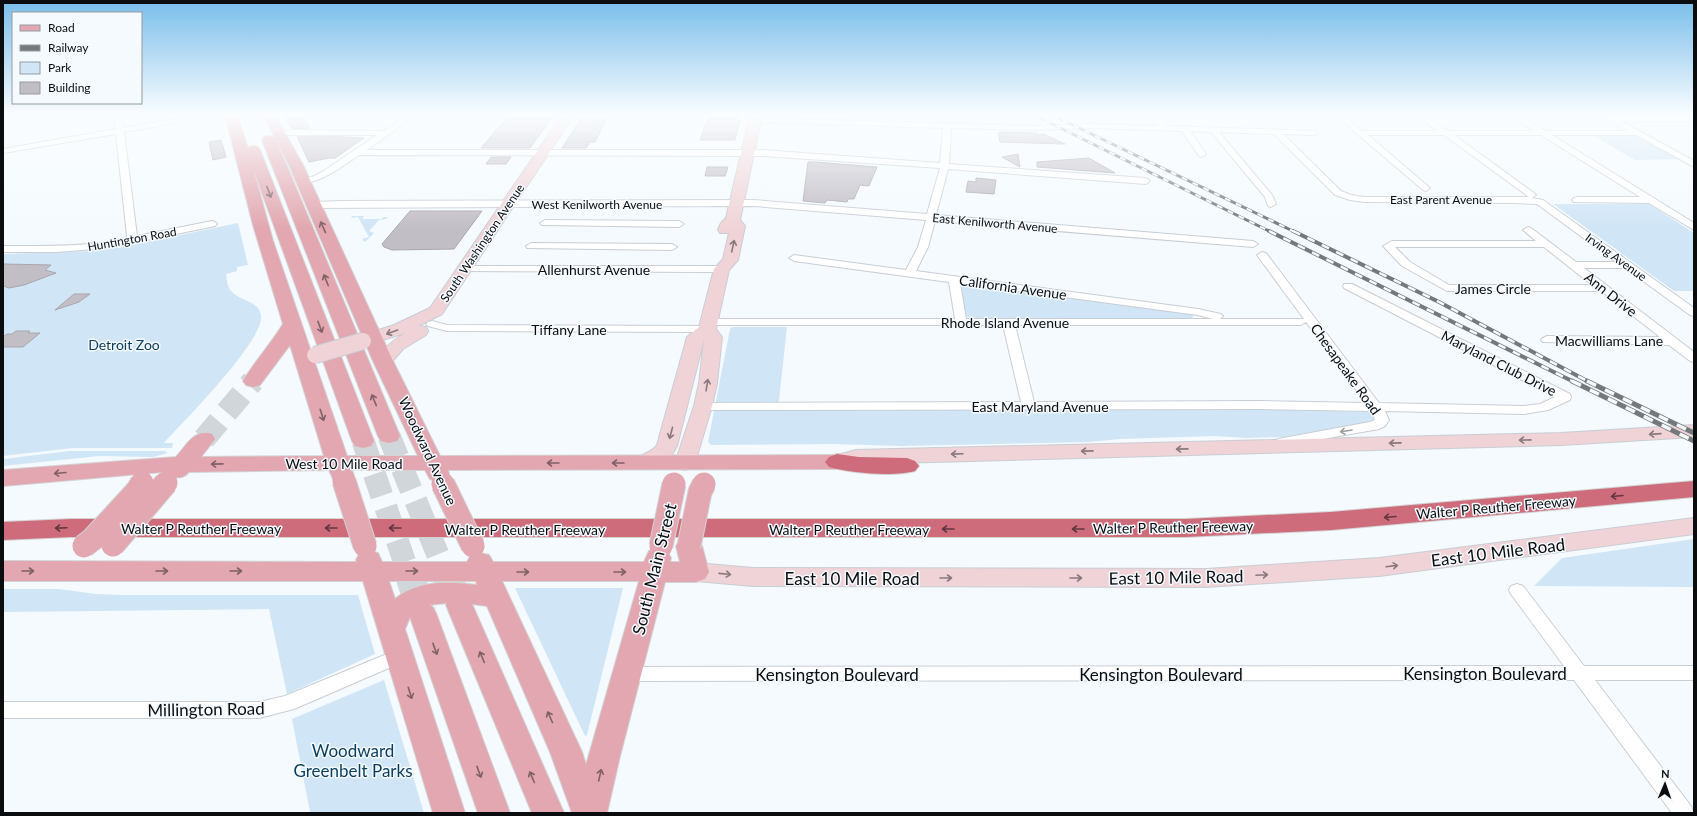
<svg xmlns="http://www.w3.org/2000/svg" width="1697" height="816" font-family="Lato,sans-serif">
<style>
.industrial{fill:#f3ebfc}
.green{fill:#d0e5f6}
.building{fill:#c2bec6;stroke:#a9a6ad}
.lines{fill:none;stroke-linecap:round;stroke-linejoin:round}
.primary-tunnel-far1{stroke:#d1d6da;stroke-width:23;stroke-dasharray:23 12;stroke-linecap:butt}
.primary-tunnel{stroke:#d1d6da;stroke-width:29;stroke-dasharray:29 14;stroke-linecap:butt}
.street-casing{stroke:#c8ced4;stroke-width:2}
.secondary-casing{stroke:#c8ced4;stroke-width:2}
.primary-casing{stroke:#d3d3d4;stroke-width:2}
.highway-casing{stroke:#d3d3d4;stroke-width:2}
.street{fill:#fff;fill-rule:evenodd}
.secondary{fill:#f0d3d7;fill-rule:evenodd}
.primary{fill:#e2a7b0;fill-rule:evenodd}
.highway{fill:#ce6c7b;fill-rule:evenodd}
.rail-far2-casing{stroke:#75797c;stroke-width:3}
.rail-far1-casing{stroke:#75797c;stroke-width:4}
.rail-casing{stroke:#75797c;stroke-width:5}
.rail-far2{stroke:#f4fafe;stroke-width:2;stroke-dasharray:6;stroke-linecap:butt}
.rail-far1{stroke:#f4fafe;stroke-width:2.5;stroke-dasharray:8;stroke-linecap:butt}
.rail{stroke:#f4fafe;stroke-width:3.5;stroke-dasharray:10;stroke-linecap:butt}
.secondary-bridge-casing{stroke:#c8ced4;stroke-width:18;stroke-linecap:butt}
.primary-bridge-casing{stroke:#d3d3d4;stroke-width:25;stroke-linecap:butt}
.secondary-bridge{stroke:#f0d3d7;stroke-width:16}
.primary-bridge{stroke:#e2a7b0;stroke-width:23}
.oneway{stroke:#816167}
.oneway2{stroke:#88797d}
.oneway3{stroke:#9d9e9f}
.oneway4{stroke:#62373f}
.labels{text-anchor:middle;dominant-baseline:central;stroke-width:3;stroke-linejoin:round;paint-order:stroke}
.far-street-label{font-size:12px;fill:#0a0c0e;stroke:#f4fafe}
.street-label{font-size:14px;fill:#0a0c0e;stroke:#f4fafe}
.park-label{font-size:14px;fill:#083c5d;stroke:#f4fafe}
.near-street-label{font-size:17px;fill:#0a0c0e;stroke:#f4fafe}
.near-park-label{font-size:17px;fill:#083c5d;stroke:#f4fafe}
</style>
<rect width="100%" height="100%" fill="#f4fafe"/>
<path class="industrial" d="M1055,115H1148L1154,124L1152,125L1073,124Z"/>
<path class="green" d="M1592,135H1637L1681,159L1635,160Z
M1553,204H1649L1694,233V291H1674Z
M352,216H364L362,219H381L384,217H388L386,219L379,220L369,231L374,233L365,242L362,239L369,237L358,217L351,218Z
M238,223L248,265L237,267V271L226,274C227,280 227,286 231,291C239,301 258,300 261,315C265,340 183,422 164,443H173L172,448H73L3,456V254L94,251L123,247Z
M960,282L1190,313L1194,316L1190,319L970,318L966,316Z
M732,327H787L778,409H1252L1372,412L1374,413L1376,417L1374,421L1333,430L1331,429L1283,437L1247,438L1213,436L1120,439L1089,442L901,446L834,444L711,445L708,442L730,329Z
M70,451H166L165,452L168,453L153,457L99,456L3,466V459Z
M1694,539V587L1534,586L1562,558Z
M515,588H623L587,735L585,736Z
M3,589H59L96,594L121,595H358L375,654L287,694L269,609L3,612Z
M384,680L424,813H308L310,812L292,719Z"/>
<path class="building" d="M284,115H303L310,129L291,128Z
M509,115H554L530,148H481Z
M709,115H741L735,140H700Z
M581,119L606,120L595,142H590L586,148H562Z
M998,132L1037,133L1038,135L1044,134L1065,144L1000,142Z
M297,136H327L364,138L335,158H329L309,162Z
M221,140L226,157L213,160L209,142Z
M1018,154L1020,167L1002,157Z
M491,157H511L506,164H486Z
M1089,158L1115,173L1037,167V162Z
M808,162H815L877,167L869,186L860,185L854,199H848L847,202L827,200L825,203L803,201Z
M707,167H728L725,176H705Z
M976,178L996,180L994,194L966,192L968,181L976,182Z
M410,211H482L454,249L392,250L384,247L382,244Z
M3,264L51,265L45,270L56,273L24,285L9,288L3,286Z
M74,294H90L79,302L55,310Z
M16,331H30L28,333H40L23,347H3V337L7,334H12Z"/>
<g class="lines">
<path class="primary-tunnel-far1" d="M389,436L445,572
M204,439L253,381
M363,441L408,572"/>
<path class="primary-tunnel" d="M408,571L422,613
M445,571L459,605"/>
<g class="street-casing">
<path id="street" d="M114,115H122L123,128L180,118L184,120L180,122L124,132L137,236L212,221L215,222L217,224L215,226L108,248L56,252H3V246C44,246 85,247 125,239L127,236L116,134L3,153V149L116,129Z
M407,115H416L367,150H763L940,163L943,128L755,122L751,120L755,118L1035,126L1091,124L1158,126L1150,115H1158L1166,126L1317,131L1318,133L1314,135L1283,134L1341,191L1351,195L1364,197H1529L1444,135H1368L1430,188L1426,191L1423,190L1335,115H1344L1362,131H1437L1417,115H1426L1448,131H1534L1510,115H1519L1545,131H1627L1600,115H1610L1613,117H1694V121H1621L1694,161V167L1636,135H1552L1694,223V230L1649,203L1574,202L1572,200L1574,198L1577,197H1640L1541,135H1454L1534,193L1536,195L1532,198L1543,200L1694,308V316L1690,315L1625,268H1584L1694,352V362L1690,361L1669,345L1543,342L1541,340L1543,338L1547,336L1660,337L1601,291H1447L1402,266L1383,246L1392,241H1536L1523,230L1528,227L1531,228L1576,262H1616L1537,204L1513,203L1364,202L1350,200L1335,195L1274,134L1219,132L1272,195L1276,204L1271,207L1268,206L1265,197L1211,132L1190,131L1206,154L1202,157L1199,156L1182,131L1091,128L1035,130L951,128L949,164L1146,178L1150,181L1146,184L948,169L936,215L1253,241L1258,244L1253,247L935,221L928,247L916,271L1198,309L1221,314L1223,316L1220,319H1304L1257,255L1262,252L1266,253L1379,403L1524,406L1540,404L1555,397L1344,288L1343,286L1344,284H1352L1570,394L1571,397L1570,400L1548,410L1524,414L1385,411L1389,420L1385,426L1379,429L1283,446L1278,445L1276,442L1278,439L1370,422L1375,420L1372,411L1261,409L703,410L698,409L697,406L698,403L1021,402L1003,325H710L706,324L704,322L706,320L710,319H955L949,282L794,261L789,258L794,255L906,270L918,247L926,220L754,206L313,208L308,205L313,202L341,201L754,200L927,214L940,168L763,156L359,155C341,167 325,180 302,184L298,181L299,179L312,177L322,172L377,135H278L274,133L278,131L291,130L384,131ZM1395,247H1544L1592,285H1449L1410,262ZM960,283L1198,315L1213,319H966ZM1306,322L1366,403L1261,401L1034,402L1015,325H1301Z
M545,220L679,221L684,224L679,227L542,225L540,223Z
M531,243L672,244L677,247L672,250L527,248L526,246Z
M465,266H722L727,269L722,272L461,271L460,269Z
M432,321L447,325L707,326L711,327L713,329L711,331L707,332L447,331L428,326L426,324L428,322Z
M1517,584L1523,586L1584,666H1694V680H1595L1691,806L1694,813H1672L1574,680L628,681L622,679L619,674L622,669L628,667L1564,666L1511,594L1509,590L1511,586Z
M399,649L405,651L408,656L405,661L294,709L259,718H3V702H259L285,696Z"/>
</g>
<g class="secondary-casing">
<path id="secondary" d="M562,115H574L442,314L418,326L426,327L428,331L426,335L403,349L389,365L383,366L377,365L374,361C383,349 392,341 405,333L363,346L357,345L354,341L357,337L394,325L430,308Z
M750,115H762L740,220L745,226L738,260L729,270L716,329L722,337L717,383L712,406L695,463L692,468L685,470L678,468L675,463L694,406L699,383L704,339L677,446C675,449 673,454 670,457C662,464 645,470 635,468L632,463C638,454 651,454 657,445L687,337L699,327L714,269L723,259L729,233H720L718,230L721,223L726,218Z
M1694,425V437L1561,445L856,464L837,469L830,467L827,462L830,457L856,450L1561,433Z
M1694,518V534L1379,576L1206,587L753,586L696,581L688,578L684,572L688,566L696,563L753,568L1206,569L1379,558Z"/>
</g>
<g class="primary-casing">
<path id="primary" d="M225,115H237L248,148L253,146L258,147L260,150L374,441L371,446L363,448L355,446L352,441L253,168L273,241L347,456H418L373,361L289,165L263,115H275L303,165L393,361L440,456L837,455L845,457L848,462L845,467L837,469L448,470L449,474L446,479L438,482L430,479L425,470H352L354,476L350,481L342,484L334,481L329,470L189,472C183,479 177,478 169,476L166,472H163L3,486V470L176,457C187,445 194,429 212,434L215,439L201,457L324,456L290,345L260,385L253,387L246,385L243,381C255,361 271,344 283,324L253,225Z
M269,136L274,137L276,140L400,436L397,441L389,443L381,441L378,436L262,140L264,137Z
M689,537L698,540L702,546L709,572L705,579L696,582H665L620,756L607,813H572L550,752L487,606L472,604L564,813H532L446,605L447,603L429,605L432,606L436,613L510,813H478L410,617L405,629L465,813H433L363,581H3V561L357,562L356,560L360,553L369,551L378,553L382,562H467L471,555L480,553L489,555L493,562H644L649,551L658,549L667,551L671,558L670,562H680L676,546L680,540ZM389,581H476L477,585C450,581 417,580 395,599ZM502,581H639L586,765L582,752Z"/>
</g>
<g class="highway-casing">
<path id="highway" d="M837,454L859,457L907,458L915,461L919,466L915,471C894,477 851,473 829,467L825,462L829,457Z
M1694,481V497L1331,530L1186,537H71L3,540V522L71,519H1186L1331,512Z"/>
</g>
<use href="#street" class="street"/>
<use href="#secondary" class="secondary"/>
<use href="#primary" class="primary"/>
<use href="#highway" class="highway"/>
<g class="rail-far2-casing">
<path id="rail-far2" d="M1034,115L1271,232
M1052,115L1295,232"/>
</g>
<g class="rail-far1-casing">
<path id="rail-far1" d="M1269,231L1574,382
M1293,231L1439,302L1589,382"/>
</g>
<g class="rail-casing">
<path id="rail" d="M1572,381L1694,441
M1587,381L1694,433"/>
</g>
<use href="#rail-far2" class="rail-far2"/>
<use href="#rail-far1" class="rail-far1"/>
<use href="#rail" class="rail"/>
<g class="secondary-bridge-casing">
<path id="secondary-bridge" d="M315,355L363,341"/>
</g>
<g class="primary-bridge-casing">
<path id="primary-bridge" d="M344,481L365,546
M443,484L473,546
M113,545L166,483
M84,546L93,539L138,490L142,483
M661,546L674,484
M689,546L700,492L704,484"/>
</g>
<use href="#secondary-bridge" class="secondary-bridge"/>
<use href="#primary-bridge" class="primary-bridge"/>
</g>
<defs><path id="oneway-shaft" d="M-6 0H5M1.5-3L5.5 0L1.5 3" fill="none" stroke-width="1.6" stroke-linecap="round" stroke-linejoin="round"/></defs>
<g class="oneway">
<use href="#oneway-shaft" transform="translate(269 192) rotate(69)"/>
<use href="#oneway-shaft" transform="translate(323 227) rotate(-114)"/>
<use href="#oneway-shaft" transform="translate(326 280) rotate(-112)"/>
<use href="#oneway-shaft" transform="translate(320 327) rotate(70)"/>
<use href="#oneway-shaft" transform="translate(374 400) rotate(-112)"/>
<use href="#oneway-shaft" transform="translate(322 415) rotate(72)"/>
<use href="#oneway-shaft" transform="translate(553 463) rotate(-180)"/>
<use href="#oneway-shaft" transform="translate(618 463) rotate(180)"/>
<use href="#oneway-shaft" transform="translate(217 464) rotate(179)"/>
<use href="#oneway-shaft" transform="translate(60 473) rotate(175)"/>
<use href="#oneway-shaft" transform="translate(28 571)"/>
<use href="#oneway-shaft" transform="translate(162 571)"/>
<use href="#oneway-shaft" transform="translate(236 571)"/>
<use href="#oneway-shaft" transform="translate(412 571)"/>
<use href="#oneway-shaft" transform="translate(523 572)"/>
<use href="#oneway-shaft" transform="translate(620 572)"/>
<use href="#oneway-shaft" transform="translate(435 649) rotate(70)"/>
<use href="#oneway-shaft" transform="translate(482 657) rotate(-113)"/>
<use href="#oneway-shaft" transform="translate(410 693) rotate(73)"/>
<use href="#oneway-shaft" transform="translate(550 717) rotate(-114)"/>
<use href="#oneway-shaft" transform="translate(479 772) rotate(70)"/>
<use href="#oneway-shaft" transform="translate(600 775) rotate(-77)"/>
<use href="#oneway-shaft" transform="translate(532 777) rotate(-113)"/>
</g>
<g class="oneway2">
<use href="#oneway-shaft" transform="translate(733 246) rotate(-78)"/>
<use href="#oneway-shaft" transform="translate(392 332) rotate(160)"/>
<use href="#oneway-shaft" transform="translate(707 385) rotate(-81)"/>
<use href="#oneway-shaft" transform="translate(671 433) rotate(105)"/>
<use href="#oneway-shaft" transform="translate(1655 434) rotate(176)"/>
<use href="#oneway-shaft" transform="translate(1525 440) rotate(179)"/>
<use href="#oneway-shaft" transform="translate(1395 443) rotate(179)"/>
<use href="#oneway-shaft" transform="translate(1182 449) rotate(179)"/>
<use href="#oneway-shaft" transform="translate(1087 451) rotate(179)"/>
<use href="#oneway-shaft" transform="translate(957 454) rotate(178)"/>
<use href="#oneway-shaft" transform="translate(1392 566) rotate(-7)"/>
<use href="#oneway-shaft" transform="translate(725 574) rotate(6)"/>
<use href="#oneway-shaft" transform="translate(1262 575) rotate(-3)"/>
<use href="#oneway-shaft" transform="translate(946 578)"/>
<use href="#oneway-shaft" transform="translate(1076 578)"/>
</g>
<use class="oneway3" href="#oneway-shaft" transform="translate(1346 431) rotate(171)"/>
<g class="oneway4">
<use href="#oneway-shaft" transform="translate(1617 496) rotate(175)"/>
<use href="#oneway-shaft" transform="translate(1390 517) rotate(175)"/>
<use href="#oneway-shaft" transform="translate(61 528) rotate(178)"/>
<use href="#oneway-shaft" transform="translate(331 528) rotate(-180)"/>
<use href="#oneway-shaft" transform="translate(395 528) rotate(-180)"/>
<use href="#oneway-shaft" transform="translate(948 529) rotate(-180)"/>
<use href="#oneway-shaft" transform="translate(1078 529) rotate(180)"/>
</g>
<linearGradient id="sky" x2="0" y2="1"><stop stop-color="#79bdea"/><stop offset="0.5" stop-color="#fafdff"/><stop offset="1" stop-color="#fafdff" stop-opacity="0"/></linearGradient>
<rect width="1697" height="229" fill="url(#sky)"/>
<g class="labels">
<g class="far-street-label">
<text x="1441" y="199">East Parent Avenue</text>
<text x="597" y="204">West Kenilworth Avenue</text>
<text transform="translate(995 223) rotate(5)">East Kenilworth Avenue</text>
<text transform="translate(132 239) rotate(-10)">Huntington Road</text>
<text transform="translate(482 243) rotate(-56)">South Washington Avenue</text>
<text transform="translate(1616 257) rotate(36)">Irving Avenue</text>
</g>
<g class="street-label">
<text x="594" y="269">Allenhurst Avenue</text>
<text transform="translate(1013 287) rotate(8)">California Avenue</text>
<text x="1493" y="288">James Circle</text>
<text transform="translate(1611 294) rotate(38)">Ann Drive</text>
<text x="1005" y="322">Rhode Island Avenue</text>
<text x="569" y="329">Tiffany Lane</text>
<text x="1609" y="340">Macwilliams Lane</text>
<text transform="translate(1499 363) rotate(27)">Maryland Club Drive</text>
<text transform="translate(1346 369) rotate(54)">Chesapeake Road</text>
<text x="1040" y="406">East Maryland Avenue</text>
<text transform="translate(428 451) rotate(65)">Woodward Avenue</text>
<text x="344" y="463">West 10 Mile Road</text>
<text transform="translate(1496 507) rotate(-5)">Walter P Reuther Freeway</text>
<text transform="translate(1173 527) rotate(-1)">Walter P Reuther Freeway</text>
<text x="201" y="528">Walter P Reuther Freeway</text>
<text x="525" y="529">Walter P Reuther Freeway</text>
<text x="849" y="529">Walter P Reuther Freeway</text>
</g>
<g class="park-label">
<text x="124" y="344">Detroit Zoo</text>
</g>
<g class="near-street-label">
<text transform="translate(1498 552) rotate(-7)">East 10 Mile Road</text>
<text transform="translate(654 569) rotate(-76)">South Main Street</text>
<text transform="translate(1176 577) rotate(-1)">East 10 Mile Road</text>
<text x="852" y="578">East 10 Mile Road</text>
<text x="1485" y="673">Kensington Boulevard</text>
<text x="837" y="674">Kensington Boulevard</text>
<text x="1161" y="674">Kensington Boulevard</text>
<text transform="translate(206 709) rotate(-1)">Millington Road</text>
</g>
<g class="near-park-label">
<text x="353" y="750">Woodward<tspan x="353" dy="20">Greenbelt Parks</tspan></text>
</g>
</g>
<rect width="1697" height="816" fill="none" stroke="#0a0c0e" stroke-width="8"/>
<rect x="12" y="12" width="130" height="92" fill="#f4fafe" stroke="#969b9e"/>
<rect x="20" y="25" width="20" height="6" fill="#e2a7b0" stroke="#969b9e"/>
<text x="48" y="32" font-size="12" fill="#0a0c0e">Road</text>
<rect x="20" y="45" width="20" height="6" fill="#75797c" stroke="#969b9e"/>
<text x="48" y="52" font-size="12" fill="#0a0c0e">Railway</text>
<rect x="20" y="62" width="20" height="12" fill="#d0e5f6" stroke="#969b9e"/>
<text x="48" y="72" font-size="12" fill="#0a0c0e">Park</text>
<rect x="20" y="82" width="20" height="12" fill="#c2bec6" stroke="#969b9e"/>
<text x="48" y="92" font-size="12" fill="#0a0c0e">Building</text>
<g transform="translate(1665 784) rotate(2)" stroke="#f4fafe" stroke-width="3" paint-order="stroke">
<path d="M0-3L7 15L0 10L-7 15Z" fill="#0a0c0e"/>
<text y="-6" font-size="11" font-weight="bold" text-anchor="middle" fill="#0a0c0e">N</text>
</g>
</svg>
